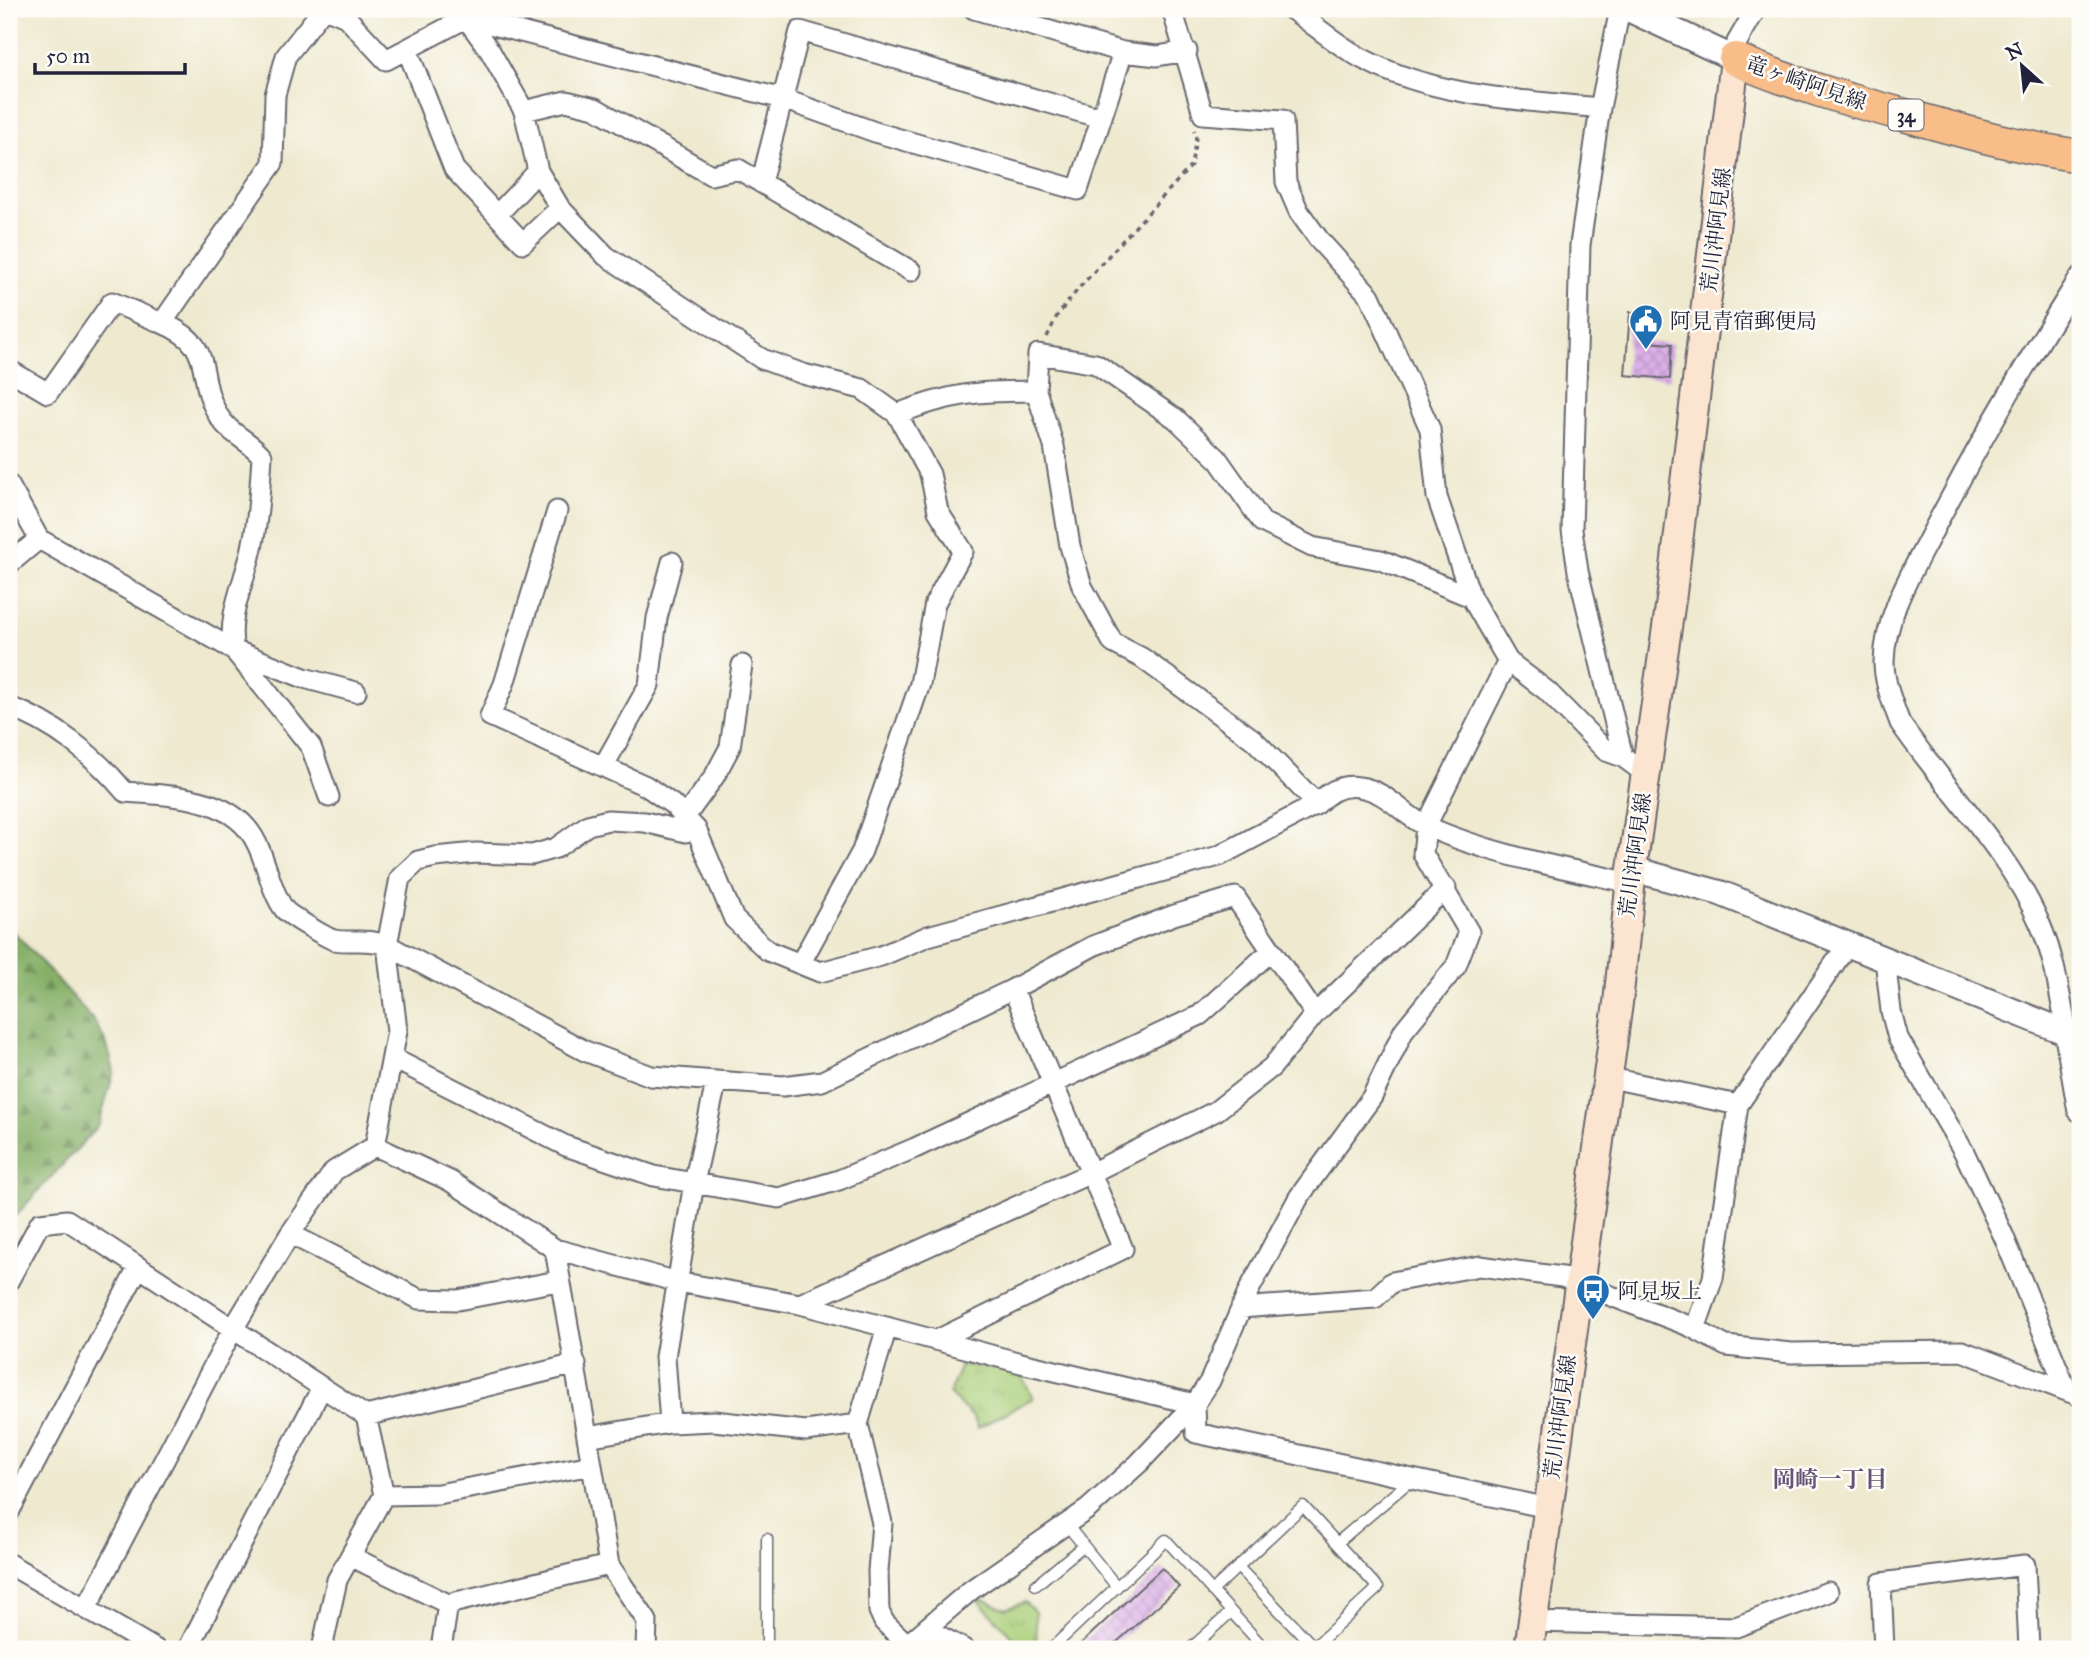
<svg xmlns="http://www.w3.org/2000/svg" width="2089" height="1658" font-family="'IM FELL Great Primer','Noto Serif JP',serif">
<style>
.forest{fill:url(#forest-firs);stroke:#546952;stroke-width:2}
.park{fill:url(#park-tufts);stroke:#657859;stroke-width:2}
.building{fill:url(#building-cross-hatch)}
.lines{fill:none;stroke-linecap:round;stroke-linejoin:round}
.service-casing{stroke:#69686f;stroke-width:13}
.minor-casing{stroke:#69686f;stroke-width:23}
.tertiary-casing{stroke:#69686f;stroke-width:28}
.secondary-casing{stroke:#69686f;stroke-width:32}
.primary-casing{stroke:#69686f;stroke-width:35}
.path{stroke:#69686f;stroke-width:3.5;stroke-dasharray:5 5;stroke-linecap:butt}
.service{stroke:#fff;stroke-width:10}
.minor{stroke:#fff;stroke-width:19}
.tertiary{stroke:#fff;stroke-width:24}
.secondary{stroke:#fce5d0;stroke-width:28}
.primary{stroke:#f8bd89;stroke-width:32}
.labels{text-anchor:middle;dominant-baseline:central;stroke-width:5;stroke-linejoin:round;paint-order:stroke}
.shield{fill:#fdfcf7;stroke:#646373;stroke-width:2}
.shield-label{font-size:19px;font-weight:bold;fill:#22223b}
.street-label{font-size:21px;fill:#22223b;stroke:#fdfcf7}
.poi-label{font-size:21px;fill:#22223b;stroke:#fdfcf7;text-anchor:start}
.neighbourhood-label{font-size:23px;font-weight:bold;fill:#635478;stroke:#fdfcf7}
</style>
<defs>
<pattern id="forest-firs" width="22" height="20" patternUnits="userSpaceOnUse" patternTransform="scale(1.75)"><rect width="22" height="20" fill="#86b068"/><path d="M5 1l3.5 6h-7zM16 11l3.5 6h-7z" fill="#6d8f57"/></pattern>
<pattern id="park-tufts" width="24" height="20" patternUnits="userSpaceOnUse" patternTransform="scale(1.75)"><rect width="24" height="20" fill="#a8cd77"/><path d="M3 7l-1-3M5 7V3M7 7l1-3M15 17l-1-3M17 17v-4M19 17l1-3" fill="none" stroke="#90b068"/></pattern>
<pattern id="building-cross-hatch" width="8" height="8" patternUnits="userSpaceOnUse" patternTransform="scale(1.75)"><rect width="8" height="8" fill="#dcb0e8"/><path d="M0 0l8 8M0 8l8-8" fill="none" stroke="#bc97c8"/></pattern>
</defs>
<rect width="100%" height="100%" fill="#fdfcf7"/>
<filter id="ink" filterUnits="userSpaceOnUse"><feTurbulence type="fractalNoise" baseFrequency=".0143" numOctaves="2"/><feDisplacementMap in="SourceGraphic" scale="14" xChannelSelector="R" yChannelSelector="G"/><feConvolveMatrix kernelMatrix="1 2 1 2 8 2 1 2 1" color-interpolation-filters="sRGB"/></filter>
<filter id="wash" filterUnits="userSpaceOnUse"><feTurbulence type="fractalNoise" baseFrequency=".00686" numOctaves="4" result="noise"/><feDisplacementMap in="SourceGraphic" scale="28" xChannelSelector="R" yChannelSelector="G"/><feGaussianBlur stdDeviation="1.57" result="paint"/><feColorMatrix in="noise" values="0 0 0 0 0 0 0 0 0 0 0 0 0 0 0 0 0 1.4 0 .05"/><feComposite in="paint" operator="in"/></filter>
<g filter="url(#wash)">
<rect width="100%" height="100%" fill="#eee9cf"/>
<path class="forest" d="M9,931L16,934L95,1022L107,1045L114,1071L99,1125L9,1223Z"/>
<path class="park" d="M961,1365L1019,1370L1033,1398L978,1428L974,1418L949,1394Z
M974,1596L1006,1609L1025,1602L1035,1612L1037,1644L1032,1649H1024Z"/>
<g id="blocks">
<path class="building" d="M1630,312L1649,314L1647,342L1672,344L1670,379L1625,375Z
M1162,1568L1179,1587L1109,1649H1075Z"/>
</g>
</g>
<g filter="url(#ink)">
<use href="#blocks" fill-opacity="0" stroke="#69686f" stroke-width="2"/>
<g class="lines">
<g class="service-casing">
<path id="service" d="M1067,1525L1117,1587
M1337,1543L1411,1480
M1238,1567L1314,1647
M1036,1585L1083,1546
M1212,1591L1303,1506L1378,1588L1312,1649
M767,1649V1539
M1051,1649L1166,1540L1265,1649
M1190,1649L1231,1612"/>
</g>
<g class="minor-casing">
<path id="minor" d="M327,9L346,17L386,60L466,18L783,99L875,132L1078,190L1123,52L1157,56L1187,51
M465,9L466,18L490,51L524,111L538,171L560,208L606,256L762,359L803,374L862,389L897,414L930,474L938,511L963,551L935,603L920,684L862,851L800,964
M974,9L1123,52
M1172,9L1203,114L1283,120L1286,182L1299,212L1320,241L1370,296L1430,429L1437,497L1471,597L1508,661L1547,691L1606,751L1623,757L1646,774
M1291,9C1315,25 1339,47 1365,60C1436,97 1522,100 1600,108
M1620,9L1600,108L1580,245L1572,530L1578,571L1623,757
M407,49L454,169L523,243L560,208
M1735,59L1737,42L1756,9
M524,111L566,101L595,108L711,175L738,169L911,271
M761,183L800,31L1101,118
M497,215L538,171
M162,323C218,346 194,374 218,415C229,434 249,440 262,456C260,485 259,515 253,543C247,578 226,614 234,650L311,747L329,797
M9,370L48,393L112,302L162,323L273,163L275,95L286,56L323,9
M1036,391L1054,446L1070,546L1082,586L1113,643L1142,658L1254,740L1317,804
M897,414C952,393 978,391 1036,391L1038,354L1096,364L1176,419L1217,458L1262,522L1312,547L1381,560L1471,597
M9,485L39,539L9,564
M557,511L504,684L490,716L646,786L672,804L696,829L734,919L768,951L820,972L881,956L928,936L1219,856L1317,804C1328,792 1342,784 1359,787C1388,791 1403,816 1428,827C1492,855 1563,868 1631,883
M39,539L234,650L304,678L356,692
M9,707C53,722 95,756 125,792C172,796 234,795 257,844C267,864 271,891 284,909C288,915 327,938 334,940C353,943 366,938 387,945L585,1051L651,1076L783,1086L822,1081L1013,989L1093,946L1174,915L1235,897L1315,1014L1272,1067L1216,1111L1093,1172L800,1304
M603,767L649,685L657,618L672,562
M685,817L714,777L730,747L742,665
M1885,959L1891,1011L1898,1038L1964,1152L2004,1237L2067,1391
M1315,1014L1446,888
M2067,1033C2060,997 2055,958 2040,924C2008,850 1946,790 1900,723C1893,704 1884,683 1884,662C1885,613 1914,569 1935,527C1980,441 2028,359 2080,277
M392,1058L566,1146L654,1176L779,1198L839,1180L915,1148L1200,1015L1271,951
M1606,1077L1738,1105
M375,1146L450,1181L555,1249L678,1282L800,1304L1021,1363L1195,1404
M290,1234L419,1299L458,1300L558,1281
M555,1249L609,1565L647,1621L646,1649
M9,1280L40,1223L67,1220L366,1416L576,1364
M1241,1308L1375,1298L1392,1282L1480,1266L1562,1277L1689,1326L1726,1346L1791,1353L1962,1351L2080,1396
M887,1327L858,1424L882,1523L878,1571L879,1611L884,1622L908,1645
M1695,1329L1713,1278L1738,1105L1848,944
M937,1340L1123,1249L1013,989
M1195,1404L1196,1433L1548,1508
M670,1423L665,1357L694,1183L716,1083
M587,1437L670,1423L714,1421L806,1431L858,1424
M384,1495L438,1494L592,1465
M9,1512L137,1270
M352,1557L448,1604L609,1565
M9,1564L155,1649
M87,1607L233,1329L290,1234L334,1171L375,1146L397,1031L387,945L400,878L418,861L435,857L476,853L532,855L556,848L588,825L608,820L645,822L686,832L696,829
M1533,1622L1736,1627L1828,1592
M927,1629L964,1649
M188,1649L321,1389
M322,1649L337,1580L384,1495L366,1416
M441,1649L448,1604
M902,1649L971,1590L1088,1509L1139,1463L1195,1404L1210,1381L1249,1290L1299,1197L1372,1097L1404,1030L1456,966L1469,932L1423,854L1426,826L1508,661
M1884,1649L1881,1583L2025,1565L2029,1649"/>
</g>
<g class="tertiary-casing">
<path id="tertiary" d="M1628,9L1735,59
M1632,869L1720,893L2080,1038
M2067,1033L2080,1109"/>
</g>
<g class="secondary-casing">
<path id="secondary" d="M1529,1649L1618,1003L1632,869L1672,593L1735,59"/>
</g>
<g class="primary-casing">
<path id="primary" d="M1735,59C1792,84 1849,100 1908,116C1965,132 2022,148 2080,156"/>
</g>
<path class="path" d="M1047,337L1057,316L1079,288L1191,166L1196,138L1194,130"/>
<use href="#service" class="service"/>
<use href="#minor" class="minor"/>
<use href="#tertiary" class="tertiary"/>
<use href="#secondary" class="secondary"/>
<use href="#primary" class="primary"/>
</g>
</g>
<defs>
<g id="civic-pin" transform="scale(1.75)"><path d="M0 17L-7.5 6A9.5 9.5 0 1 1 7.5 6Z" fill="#1f6fb2" stroke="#fdfcf7"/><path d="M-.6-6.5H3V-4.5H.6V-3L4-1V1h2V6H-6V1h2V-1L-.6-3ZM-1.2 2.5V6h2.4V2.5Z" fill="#fff"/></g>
<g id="bus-pin" transform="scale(1.75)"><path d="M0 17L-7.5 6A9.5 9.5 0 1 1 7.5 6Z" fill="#1f6fb2" stroke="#fdfcf7"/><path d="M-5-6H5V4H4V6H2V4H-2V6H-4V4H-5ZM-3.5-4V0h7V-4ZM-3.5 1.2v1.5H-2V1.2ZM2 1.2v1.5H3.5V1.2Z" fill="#fff"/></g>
</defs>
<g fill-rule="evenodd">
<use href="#civic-pin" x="1646" y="321"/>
<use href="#bus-pin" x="1593" y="1291"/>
</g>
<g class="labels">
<rect class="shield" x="1888.5" y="99.5" width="35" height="31" rx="5"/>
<g class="shield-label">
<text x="1906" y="115">34</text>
</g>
<g class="street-label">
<text transform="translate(1806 83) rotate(19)">竜ヶ崎阿見線</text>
<text transform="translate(1716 230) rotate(-83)">荒川沖阿見線</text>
<text transform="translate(1635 855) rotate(-82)">荒川沖阿見線</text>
<text transform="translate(1560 1417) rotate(-82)">荒川沖阿見線</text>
</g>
<g class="poi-label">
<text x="1670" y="321">阿見青宿郵便局</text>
<text x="1618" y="1291">阿見坂上</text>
</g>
<g class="neighbourhood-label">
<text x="1830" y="1479">岡崎一丁目</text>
</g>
</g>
<rect width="2089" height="1658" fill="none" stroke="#fdfcf7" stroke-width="35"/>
<g transform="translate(2022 66) rotate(333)" stroke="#fdfcf7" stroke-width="5" paint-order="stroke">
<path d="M0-5L12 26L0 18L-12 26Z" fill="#22223b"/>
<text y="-10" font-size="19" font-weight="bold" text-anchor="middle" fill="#22223b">N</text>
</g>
<path d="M35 63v10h150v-10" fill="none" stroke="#22223b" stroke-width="3.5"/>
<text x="46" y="63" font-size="21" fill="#22223b" stroke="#fdfcf7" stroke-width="5" paint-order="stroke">50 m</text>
</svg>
